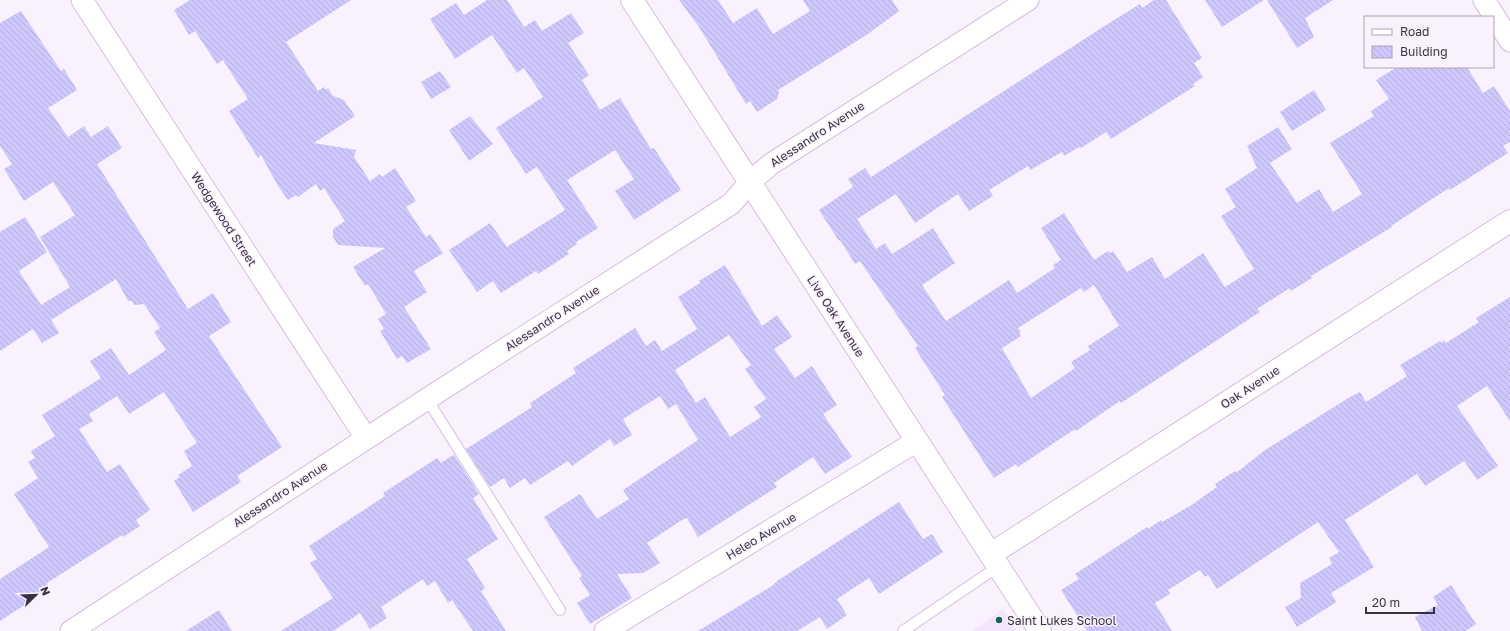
<svg xmlns="http://www.w3.org/2000/svg" width="1510" height="631" font-family="'Golos Text',sans-serif">
<style>
.built{fill:#f4e4fb}
.building{fill:url(#building-back-hatch);fill-rule:evenodd}
.lines{fill:none;stroke-linecap:round;stroke-linejoin:round}
.lane-casing{stroke:#d4bfde;stroke-width:12}
.street-casing{stroke:#d4bfde;stroke-width:23}
.secondary-casing{stroke:#d4bfde;stroke-width:24}
.lane{stroke:#fff;stroke-width:10}
.street{stroke:#fff;stroke-width:21}
.secondary{stroke:#fff;stroke-width:22}
.poi-dot{fill:#166462;stroke:#f9f1fe;stroke-width:1.5}
.labels{text-anchor:middle;dominant-baseline:central;stroke-width:3;stroke-linejoin:round;paint-order:stroke}
.street-label{font-size:12px;fill:#3a313e;stroke:#f9f1fe}
.poi-label{font-size:12px;fill:#3a313e;stroke:#f9f1fe;text-anchor:start}
</style>
<defs>
<pattern id="building-back-hatch" width="6" height="6" patternUnits="userSpaceOnUse"><rect width="6" height="6" fill="#cfc8fd"/><path d="M-1 5l2 2M0 0l6 6M5-1l2 2" fill="none" stroke="#b2acda"/></pattern>
</defs>
<rect width="100%" height="100%" fill="#f9f1fe"/>
<path class="built" d="M1003,609L1017,631H973Z"/>
<path class="building" d="M190,0H351L286,42L318,91L324,87L326,90L328,88L333,96L344,100L355,116L314,143L356,150L354,157L370,181L380,174L382,177L395,168L416,201L406,207L426,237L430,234L443,253L414,271L427,292L404,307L431,349L407,363L402,356L397,359L380,331L384,329L378,319L386,314L368,284L365,286L353,267L385,248L338,245L333,237V229L345,221L324,188L320,191L316,184L298,197L296,195L288,200L278,186L261,155L258,158L229,111L248,99L223,60L217,64L195,31L189,35L174,10Z
M487,0H507L524,27L535,20L542,31L571,13L584,33L568,43L589,75L582,80L600,110L620,98L646,141L651,149L654,148L681,190L634,220L615,191L634,179L615,150L567,180L598,228L576,242L577,244L567,251L569,254L538,274L536,271L501,293L493,281L477,292L449,250L490,223L507,247L565,210L537,167L526,174L496,128L543,97L524,68L517,73L492,35L455,59L430,19L456,3L464,15Z
M679,0H718L733,23L757,8L773,34L810,11L803,0H892L899,11L868,34L778,90L779,92L777,99L757,112L750,101L746,104L699,27Z
M1154,0H1166L1202,58L1194,63L1203,77L1193,84L1195,86L1111,139L1106,132L1081,148L1079,147L1064,156L1062,152L1030,170L1028,166L989,190L993,196L969,211L958,194L915,223L896,194L857,219L876,249L885,243L892,254L933,228L955,263L922,285L946,321L1009,280L1017,293L1055,268L1053,265L1061,260L1041,228L1064,213L1094,260L1108,251L1110,253L1113,251L1127,272L1152,257L1165,279L1203,253L1225,287L1254,269L1221,216L1236,207L1225,189L1257,168L1247,146L1278,127L1292,149L1270,163L1297,203L1319,189L1333,212L1362,194L1330,143L1374,116L1371,111L1389,99L1376,80L1397,67H1467L1483,93L1494,86L1510,111V142L1503,146L1508,153L1450,190L1449,188L1391,226L1392,227L1311,276L1312,278L1291,291L1290,288L1257,309L1260,312L1121,403L1120,401L1076,431L1075,429L1018,467L1016,464L994,478L942,397L945,395L915,348L918,346L860,261L855,264L840,240L839,241L819,210L853,187L848,179L865,168L871,177L1106,25L1140,4L1142,8ZM1094,285L1119,326L1088,346L1090,350L1071,362L1075,368L1031,398L1002,348L1021,336L1019,333L1021,332L1018,328L1081,288L1084,292Z
M1205,0H1264L1222,27Z
M1267,0H1333L1305,18L1314,37L1297,48Z
M21,11L61,71L64,69L77,90L48,108L68,137L84,126L91,137L108,126L122,148L97,164L188,309L213,293L231,322L209,336L282,447L237,476L241,482L193,512L174,481L180,477L178,475L192,466L184,451L197,443L164,392L129,414L117,396L89,414L93,421L79,429L107,472L120,464L150,510L136,520L140,526L123,537L122,535L47,583L49,589L0,621V579L49,547L14,494L38,478L28,462L35,458L31,451L55,436L42,415L101,378L90,361L111,348L129,375L166,350L154,332L160,328L144,304L134,305L132,301H128L116,279L51,320L59,333L42,343L33,329L0,351V232L25,217L47,252L19,271L41,305L70,287L40,237L75,215L53,182L24,201L4,169L12,164L0,146V23Z
M440,71L451,87L431,99L421,82Z
M1314,90L1326,110L1292,131L1280,112Z
M470,116L493,144L469,161L449,130Z
M725,265L762,326L777,315L792,337L774,349L795,378L812,366L837,405L823,414L852,457L825,474L813,457L774,483L777,487L698,537L687,518L682,520L647,543L660,563L643,573L617,574L632,598L590,624L577,603L590,595L579,578L582,576L544,517L580,494L597,519L629,499L623,490L698,440L676,404L668,409L660,396L623,419L632,435L614,446L610,439L572,466L568,461L530,485L525,478L510,488L504,478L490,487L466,449L532,407L530,403L576,373L573,368L635,328L646,346L655,340L662,351L697,329L678,297L700,283L699,281ZM729,335L751,365L745,369L766,399L754,407L761,417L730,437L705,397L696,403L675,370Z
M1510,297V421L1487,386L1457,406L1498,466L1477,480L1464,461L1425,486L1417,474L1345,520L1374,567L1331,593L1336,601L1335,603L1297,627L1285,607L1301,598L1300,583L1332,564L1329,558L1339,552L1318,522L1217,589L1208,575L1205,577L1200,570L1168,590L1170,594L1155,603L1172,631H1087L1061,590L1079,579L1075,574L1147,527L1148,529L1161,520L1162,522L1190,506L1217,487L1215,484L1235,471L1236,473L1265,450L1350,397L1360,392L1366,402L1407,376L1400,365L1440,341L1441,343L1444,340L1446,343L1479,322L1476,318Z
M453,455L455,456L479,494L473,498L498,539L467,559L485,588L481,591L506,631H473L452,600L448,603L435,581L427,586L423,579L381,607L387,618L370,629L360,613L333,631H281L333,598L310,563L317,559L309,546L385,496L383,493L437,458L441,463Z
M899,502L923,539L932,534L943,552L879,594L869,578L837,599L847,615L827,629L820,617L797,631H698L772,586L777,581Z
M1451,585L1476,624L1466,631H1422L1415,617L1438,605L1433,597Z
M219,610L232,631H186Z"/>
<g class="lines">
<g class="lane-casing">
<path id="lane" d="M427,399L560,610
M903,631L999,566"/>
</g>
<g class="street-casing">
<path id="street" d="M82,0L366,438
M1484,0L1510,41
M71,631L427,399L731,204L750,182L771,164L1028,0
M605,631L917,441"/>
</g>
<g class="secondary-casing">
<path id="secondary" d="M632,0L1040,631
M991,554L1510,221"/>
</g>
<use href="#lane" class="lane"/>
<use href="#street" class="street"/>
<use href="#secondary" class="secondary"/>
</g>
<circle class="poi-dot" cx="999" cy="620" r="4"/>
<g class="labels">
<g class="street-label">
<text transform="translate(817 134) rotate(-33)">Alessandro Avenue</text>
<text transform="translate(224 219) rotate(57)">Wedgewood Street</text>
<text transform="translate(836 316) rotate(57)">Live Oak Avenue</text>
<text transform="translate(552 318) rotate(-33)">Alessandro Avenue</text>
<text transform="translate(1250 387) rotate(-33)">Oak Avenue</text>
<text transform="translate(280 494) rotate(-33)">Alessandro Avenue</text>
<text transform="translate(761 536) rotate(-31)">Heleo Avenue</text>
</g>
<g class="poi-label">
<text x="1007" y="620">Saint Lukes School</text>
</g>
</g>
<rect x="1364" y="16" width="130" height="52" fill="#f9f1fe" stroke="#ada4b1"/>
<rect x="1372" y="29" width="20" height="6" fill="#ffffff" stroke="#ada4b1"/>
<text x="1400" y="36" font-size="12" fill="#3a313e">Road</text>
<rect x="1372" y="46" width="20" height="12" fill="url(#building-back-hatch)" stroke="#ada4b1"/>
<text x="1400" y="56" font-size="12" fill="#3a313e">Building</text>
<g transform="translate(36 595) rotate(67)" stroke="#f9f1fe" stroke-width="3" paint-order="stroke">
<path d="M0-3L7 15L0 10L-7 15Z" fill="#3a313e"/>
<text y="-6" font-size="11" font-weight="bold" text-anchor="middle" fill="#3a313e">N</text>
</g>
<path d="M1366 607v6h68v-6" fill="none" stroke="#3a313e" stroke-width="2"/>
<text x="1372" y="607" font-size="12" fill="#3a313e" stroke="#f9f1fe" stroke-width="3" paint-order="stroke">20 m</text>
</svg>
